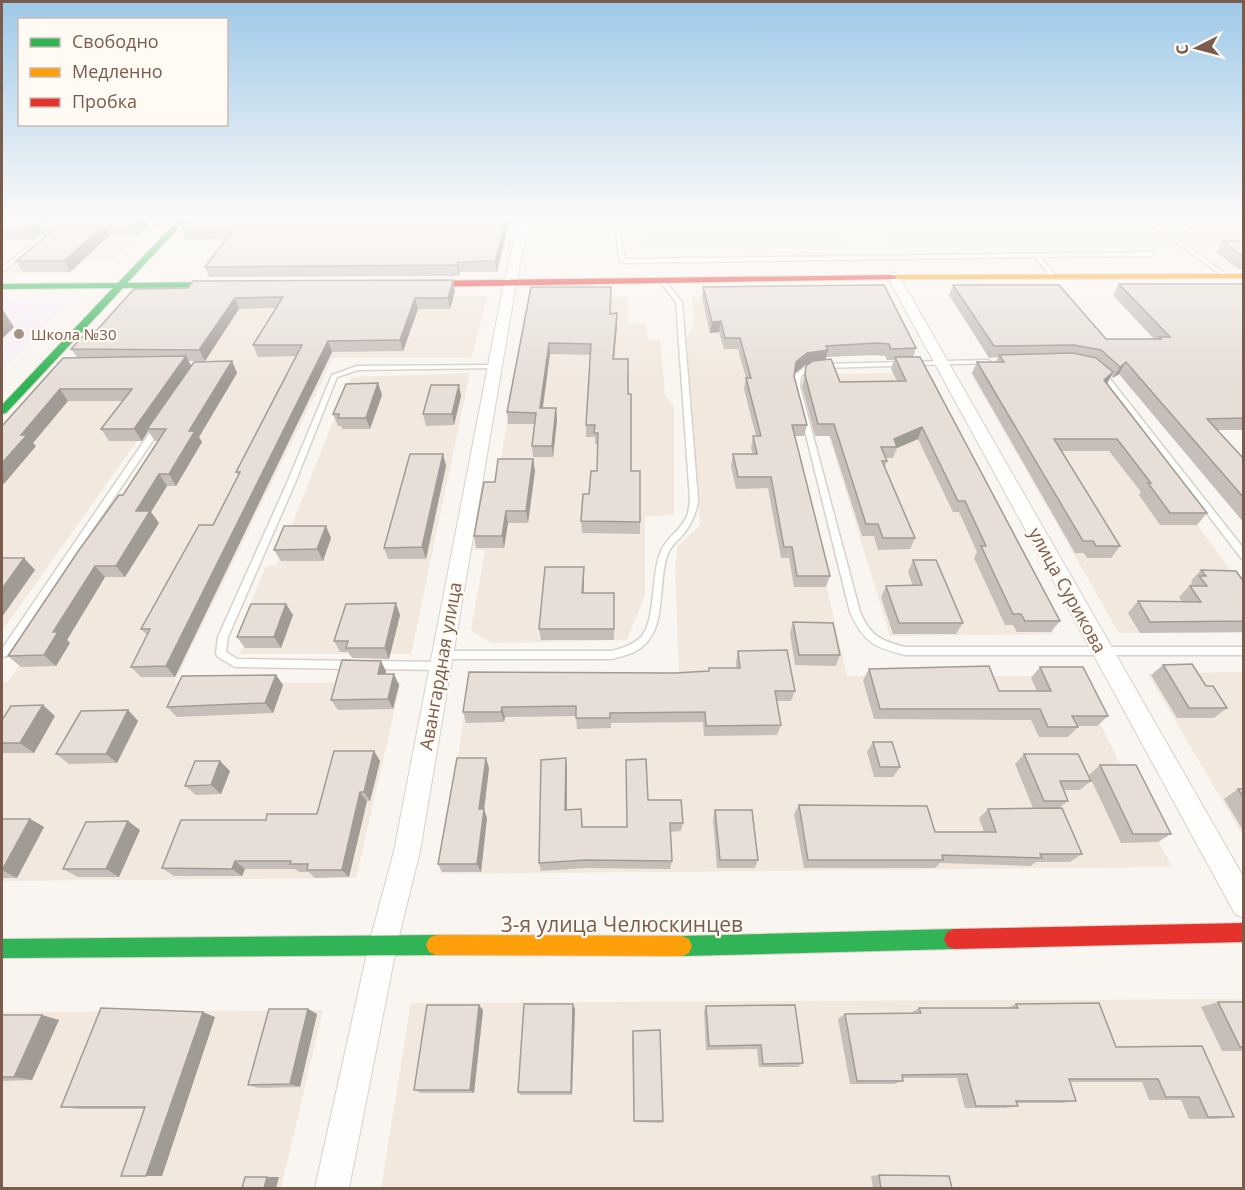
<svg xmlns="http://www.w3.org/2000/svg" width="1245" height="1190" font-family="'Open Sans',sans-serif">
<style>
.residential{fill:#f2e8de}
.education{fill:#f6eef6}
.medical{fill:#fae9e9}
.green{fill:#e7f0db}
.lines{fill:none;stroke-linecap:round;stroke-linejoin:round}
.lane-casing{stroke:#d7d1cb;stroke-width:3}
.street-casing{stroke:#d7d1cb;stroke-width:2}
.fast-casing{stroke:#d9d2cb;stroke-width:2}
.slow-casing{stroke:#d9d2cb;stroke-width:2}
.jam-casing{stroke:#d9d2cb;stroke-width:2}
.lane{fill:#fefefd;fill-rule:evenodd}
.street{fill:#fefefd;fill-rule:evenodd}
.fast{fill:#30b455;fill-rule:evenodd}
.slow{fill:#ff9f0a;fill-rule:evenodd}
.jam{fill:#e5322d;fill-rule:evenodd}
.wall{fill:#c6bfb9;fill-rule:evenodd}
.shaded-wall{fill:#a19b96}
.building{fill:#e6ded7;stroke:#a19b96;stroke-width:1.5}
.poi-dot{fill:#a69286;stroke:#fffaf3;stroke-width:2}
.labels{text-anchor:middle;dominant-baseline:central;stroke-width:4.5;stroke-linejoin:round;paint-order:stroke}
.far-poi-label{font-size:15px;fill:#7a5c4d;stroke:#fffaf3;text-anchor:start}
.street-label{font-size:18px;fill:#7a5c4d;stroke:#fffaf3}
.near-street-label{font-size:21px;fill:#7a5c4d;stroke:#fffaf3}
</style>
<rect width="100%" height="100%" fill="#f9f5f0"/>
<path class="residential" d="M55,228H147L114,259L86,260L70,273H3Z
M884,294L915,355L775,357L847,676H1076L1172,867L441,874L469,681L679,678L675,567L678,546L700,525L687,338L694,323L691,297Z
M488,296L471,358H333L174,683L401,682L356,878L2,881V682H8L219,364L212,360L79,359L134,297Z
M529,297H628V324L645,323L648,341L660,340L665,395L674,407V515L645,516V595L627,640L491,643L471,630L485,550H472L484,487H496Z
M970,372H1085L1243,587V633H1119Z
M470,373L411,654H240L250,630H240L266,566L276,565L351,377Z
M920,373L1054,634L890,636L810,374Z
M62,378H182L2,631V444Z
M1243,672V836L1148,674Z
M1243,999V1188H381L411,1003Z
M323,1010L281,1188H2V1012Z"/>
<path class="education" d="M72,298L2,370V299Z"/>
<path class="medical" d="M1124,217H1243V243H1167Z"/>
<path class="green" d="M632,217H1124L1167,243L891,246C877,232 862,240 847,238L842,247L648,251Z"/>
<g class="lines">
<g class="lane-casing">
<path id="lane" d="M64,217H68L4,271L2,272V268Z
M613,217H617L625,259L1151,252L1154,254L1151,256L1040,257L1056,276L1053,278L1051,277L1035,257L623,263L620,261Z
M1137,217H1142L1165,229H1183L1168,217H1173L1189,229H1244V233H1169L1229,276L1224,277L1162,232Z
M495,220H524L526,221L524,222H497L495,221Z
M137,222H183L185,223L183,224H135V222Z
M661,277L663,278L682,302L698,500C696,515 691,525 681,537C676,541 672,546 669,551C655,583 671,634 634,652C627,655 619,657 612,659H443L440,658L438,655L440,652L443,651H612C622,648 633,645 641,637C657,618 650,576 661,551C666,538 680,531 686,518C689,513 689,506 690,500L676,302L658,279Z
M988,360L991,362L990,363L823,368L809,370L801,376L800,387L860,612C870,636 881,641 905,647H1244V655H905C874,647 864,643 850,612L794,387L795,375L805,367L823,364Z
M495,365L498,367L497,368L358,370L337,377L295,483L228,637L226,652L237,659L353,661L356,662L358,665L356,668L353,669L235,667L218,657L216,654L218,637L287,483L332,375L357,366Z
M1101,369L1103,370L1244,549V559L1241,558L1099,372V370Z
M155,425H161L162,427L7,656L2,657V649Z
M373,661L439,662L442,663L444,666L442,669L439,670L373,669L370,668L368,665L370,662Z"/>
</g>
<g class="street-casing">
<path id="street" d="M549,217H611L606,220L529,224L516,283L420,851L397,944L349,1188H315L369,944L394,851L504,283L519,221L524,218Z
M893,272L899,276L1244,878V918L1235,914L887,276Z"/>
</g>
<g class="fast-casing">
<path id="fast" d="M181,217H189L127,283L225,282L228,283V287L123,288L6,413L2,414V405L113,288L2,289V284L118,283Z
M954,929L961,932L964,939L961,946L954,949L682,956L675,953L672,946L675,939L682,936Z
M436,935L443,938L446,945L443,952L436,955L2,958V939Z"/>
</g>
<g class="slow-casing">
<path id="slow" d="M1244,274V278L892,279L888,277L892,275Z
M436,935L682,936L689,939L692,946L689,953L682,956L436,955L429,952L426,945L429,938Z"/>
</g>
<g class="jam-casing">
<path id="jam" d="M892,275L896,277L895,279L417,287L413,284L417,281Z
M1244,923V942L954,949L947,946L944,939L947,932L954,929Z"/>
</g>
<use href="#lane" class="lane"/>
<use href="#street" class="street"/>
<use href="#fast" class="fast"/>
<use href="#slow" class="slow"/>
<use href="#jam" class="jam"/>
</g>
<path class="wall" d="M2,217H158L156,218H144L148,226L138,236H109L70,272H23L16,261L44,239L41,233L33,240H2Z
M193,217H511V218H509V224L497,272H460L459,276L209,277L205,267L225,239L186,240L182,229Z
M1223,241H1244V269H1238L1216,252Z
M1119,284H1244V430H1217L1244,459V523L1119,374L1113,378L1111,376L1106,384L1207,513L1197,525H1160L1139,495L1141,492L1109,451H1061L1120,546L1111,558H1087L1084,553H1075L972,373L977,362H996L998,357L989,358L949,295L953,285L1106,339H1154L1113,295Z
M531,287L611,314L617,325L614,359L628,394L631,471L640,522V534L582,533L581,521L597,471L598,444H595V437H586V425L591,355L550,354L543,408H556L557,420L553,457H533L532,446L535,424H508L507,412Z
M703,287L916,348L913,357L1060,621L1051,632H1017L1013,625H1005L974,558L977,552L959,512H953L918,439L897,448L893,458H886L887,461L885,467L915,538L910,549L878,550L874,536H862L830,436H815L802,387L806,366L808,364L805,365L795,373L794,376L807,425L804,436H795L830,576L826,587H794L789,558H781L768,488L736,489L731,466L733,454H753L751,448L753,436H756L744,389L746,378L738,349H724L719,332L710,333L702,298ZM873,355L885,356L887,360H894L891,369L897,381L840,382L826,359V357Z
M134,289L455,291L450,309H418L403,351L332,352L175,677H141L131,667L147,635L141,629L213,525L238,475L236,472L296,356L258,357L253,345L276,308L239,309L205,361H188L191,366L232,361L237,373L199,437L202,442L176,486H167L151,512L159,523L125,577H105L67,640L70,643L56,666L21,667L8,656L123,495L158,441H155L148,431L142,441H109L101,429L123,401H68L33,443L36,446L2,486L77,357L71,349L96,331Z
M378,383L382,395L370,429H342L341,426H338L333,414Z
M461,396L454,425L426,426L423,414Z
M443,454L446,466L426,559H388L384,548Z
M533,459L535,471L528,523H508L504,548H476L474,536L495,482Z
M331,538L323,561H281L274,550Z
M913,560L963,623L956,634H893L881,597L886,586H913L908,572Z
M584,567V593H614V640H541L539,629Z
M1201,570L1244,582V632L1140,633L1128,613L1138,601L1182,602L1179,597L1192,583L1191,581Z
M286,604L293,615L281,648H245L237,637Z
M400,615L389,659L352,658L348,652H340L334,641Z
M793,622L840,655L836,666L795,665L790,633Z
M738,651L795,691L791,701H776L781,725L777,735L704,736L703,722L611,723V728L577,729L576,716L505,717L504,722L466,723L463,712L675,673L708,671L709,668H736V661Z
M1163,665L1206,686L1227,708L1214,718H1177L1151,675Z
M1040,667L1108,716L1097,726H1077L1078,727L1068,737H1039L1031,720L874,719L863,680L869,669L999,691H1037L1031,678Z
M386,671V674L399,685L393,709L338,710L331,700Z
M276,675L283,685L273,713L177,717L167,707Z
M128,710L138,721L117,763L69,764L56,754Z
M55,716L34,753H2V720Z
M873,742L900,767L893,777H874L867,752Z
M374,751L380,761L370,801H367L349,877L315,878L309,872H299L295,869H245L242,876H174L162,868L266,820L317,814Z
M1024,754L1091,781L1080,790H1064L1068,801L1059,808L1082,854L1070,862H1036L1031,866L940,863L935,868H804L794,814L799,805L935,832H984L979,818L988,809L1033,808L1015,764Z
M486,758L489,768L484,810L487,818L481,872H442L438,864Z
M1100,765L1171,834L1158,842L1121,843L1089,775Z
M567,768V810L582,818L583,827H626L648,800L683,823L681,831L670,832L672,861L670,869L586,868L541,871L539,863Z
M230,771L221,794L196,795L185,786Z
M1238,789H1244V832L1224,799Z
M715,810L758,860L755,868H717L713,819Z
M2,819H30L44,827L17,878H2Z
M140,830L119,877H78L63,869Z
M1218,1002H1244V1051H1222L1201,1007Z
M1016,1004L1116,1047L1234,1117L1215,1119H1189L1181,1100H1149L1142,1082H1070L1076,1101L1062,1103H1017L1018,1106L1006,1108H965L957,1078H902L903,1081L894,1084H850L838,1019L845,1014L911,1013L919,1008H1007Z
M706,1006L803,1063L798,1067H759L757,1049L706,1050L704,1011Z
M308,1009L317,1014L300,1087L259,1088L248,1085Z
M575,1009L572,1095H521L518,1092Z
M483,1010L474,1093H421L414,1090Z
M2,1015L59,1020L32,1080L2,1081Z
M215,1017L162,1176H121L145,1109H78L61,1107Z
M632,1035L663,1121L662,1123L634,1122Z
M879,1175L952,1188H873L871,1176Z"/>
<path class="shaded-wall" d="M43,217H62L38,229L41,233L33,240L26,229Z
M142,217H144L148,226L138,236L133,226Z
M507,217H508L509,224L497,272L495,261Z
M103,226L109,236L70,272L64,261Z
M458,262L460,272L459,276L457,265Z
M453,280L455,291L450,309L448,298Z
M235,298L239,309L205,361L199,350Z
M415,298L418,309L403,351L400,340Z
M3,310L14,327L2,339V311Z
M617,313V325L613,370V359Z
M721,321L719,332L710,333L712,322Z
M328,341L332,352L175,677L166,666Z
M549,343L550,354L541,419L540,408Z
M828,350L825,362L805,365L794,374L796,362L807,353Z
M186,356L192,367L147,429L148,431L142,441L134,429Z
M232,361L237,373L199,437L202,442L176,486L169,474L189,431Z
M1126,362L1119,374L1113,378L1120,367Z
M1113,372L1107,384L1104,380Z
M378,383L382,395L370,429L366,418Z
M459,385L461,396L454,425L452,414Z
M60,389L68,401L33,443L36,446L2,486V463L21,435Z
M556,408L557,420L553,457L552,446Z
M922,427L918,439L897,448V447L894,439Z
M443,454L446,466L426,559L422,547Z
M533,459L535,471L528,523L526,511Z
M159,474L167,486L151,512L159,523L125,577L116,566L136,511Z
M506,511L508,523L504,548L502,536Z
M326,526L331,538L323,561L317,549Z
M24,558L35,570L2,617V589Z
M95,566L105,577L67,640L70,643L56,666L44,655L53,632Z
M584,567V578L583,604L582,593Z
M396,603L400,615L389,659L385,648Z
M286,604L293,615L281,648L274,637Z
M381,661L386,671L383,685L378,674Z
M394,674L399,685L393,709L388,699Z
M276,675L283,685L273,713L265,703Z
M43,705L55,716L34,753L20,743Z
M502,707L505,717L504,722L501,712Z
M128,710L138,721L117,763L106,754Z
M374,751L380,761L370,801L364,792Z
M486,758L489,768L484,810L487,818L481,872L477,864L479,809Z
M566,758L567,768V819L565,810Z
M220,761L230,771L221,794L211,785Z
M360,792L367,801L349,877L342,870Z
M30,819L44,827L17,878L2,870Z
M128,821L140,830L119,877L106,869Z
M235,861L245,869L242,876L232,869Z
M573,1004L575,1009L572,1095L571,1092Z
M479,1005L483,1010L474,1093L470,1090Z
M308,1009L317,1014L300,1087L290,1084Z
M203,1012L215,1017L162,1176H146Z
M42,1015L59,1020L32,1080L14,1077Z
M267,1177H279L276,1188H264Z"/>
<path class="building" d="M2,217H43L26,229L2,230Z
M54,217H142L133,226H103L64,261H16L55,229H38Z
M193,217H507L495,261L458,262L457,265L205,267L234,229H182Z
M1223,241H1244V257Z
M453,280L448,298H415L400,340L328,341L166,666L131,667L150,629H141L199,525H213L240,472H236L302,345H253L283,297L235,298L199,350L71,349L88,331H96L134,289L188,288L193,281Z
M1119,284H1244V418L1207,419L1244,459V498L1126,362L1120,367L1101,350L1074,345L994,346L953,285H1059L1106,339H1161L1159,337H1170Z
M884,285L916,348L891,349L889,344L877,343L826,346L828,350L807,353L796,362L794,376L807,425H792L830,576H797L792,547H784L771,477H738L733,454H757L753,436H761L746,378H751L740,338H725L721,321L712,322L703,287Z
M531,287H611L610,314L617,313L613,359H628V394H631V471H640V522L581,521L583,494H589L591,471H597L598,433H594L595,425H586L591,344L549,343L540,408H556L552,446H532L536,413L507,412Z
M1073,353L1096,358L1113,372L1104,380L1207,513H1170L1148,483H1151L1117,439H1054L1120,546H1096L1093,541H1083L977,362H1004L999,355Z
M186,356L134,429H101L132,389H60L21,435H27L2,463V426L63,358Z
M895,357H920L1060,621H1025L1021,614H1013L981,546H986L965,501H958L922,427L894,439L897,447H881L887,461H882L915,538H883L878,524H866L834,424H818L805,375L806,366L813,361L831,359L840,382L906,381Z
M232,361L189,431H195L169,474H159L136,511H150L116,566H95L53,632H58L44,655L8,656L79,550L119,495H123L166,429H147L194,362Z
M378,383L366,418H338L339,414H333L346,384Z
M431,385H459L452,414H423Z
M410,454H443L422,547L384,548Z
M498,459H533L526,511H506L502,536H474L484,482H495Z
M284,526H326L317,549L274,550Z
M2,558H24L2,589Z
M913,560H936L963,623H899L886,586L922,585Z
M545,567H584L582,593H614V629H539Z
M1201,570L1236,571L1244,582V621L1150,622L1138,601L1201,602L1190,586H1207L1199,576H1206Z
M396,603L385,648H346L348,641H334L346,604Z
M251,604H286L274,637H237Z
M793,622L833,623L840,655H799Z
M787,650L795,691H775L781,725L706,726L705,712L610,713V718H576V706L502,707L501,712H463L469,672L675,673L709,671V668H740L738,651Z
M342,660L381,661L378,674H394L388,699L331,700Z
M1192,664L1206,686H1213L1227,708H1189L1163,665Z
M989,666L999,691H1051L1040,667H1083L1108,716H1072L1078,727H1048L1040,709H880L869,669Z
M276,675L265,703L167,707L182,676Z
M43,705L20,743H2V720L11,706Z
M128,710L106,754H56L81,711Z
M873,742H892L900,767H880Z
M334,751H374L364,792H360L342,870H307L308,864H290L291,861H235L232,869L162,868L181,820H266L267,814H317Z
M1024,754H1078L1091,781H1060L1068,801H1044Z
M457,758H486L479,809H484L477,864H438Z
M566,758L565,810L581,809L582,827H627L626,760L646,759L648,800H681L683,823H670L672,861L585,860L539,863L541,760Z
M195,761H220L211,785L185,786Z
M1100,765H1136L1171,834H1133Z
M1238,789H1244V798Z
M799,805L927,806L935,832H996L988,809L1062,808L1082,854H1040L1042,858L942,855L943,860H808Z
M715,810H752L758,860H720Z
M2,819H30L2,870Z
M128,821L106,869H63L86,822Z
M1218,1002H1244V1047H1240Z
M1099,1003L1116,1047L1202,1046L1234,1117H1208L1199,1097H1166L1158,1079H1069L1076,1101H1016L1018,1106H976L967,1074L902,1075L903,1081H857L845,1014L921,1013L919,1008H1018L1016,1004Z
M524,1004H573L571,1092H518Z
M427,1005H479L470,1090H414Z
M795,1005L803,1063L763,1064L761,1045L709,1046L706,1006Z
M101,1008L203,1012L146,1176H121L145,1107H61Z
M269,1009H308L290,1084L248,1085Z
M2,1015H42L14,1077H2Z
M660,1030L663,1121H634L633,1031Z
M879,1175L949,1176L952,1188H881Z
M245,1177H267L264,1188H242Z"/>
<linearGradient id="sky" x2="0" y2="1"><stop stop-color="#9ec9e9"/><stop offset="0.57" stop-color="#fcfaf8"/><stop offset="1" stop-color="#fcfaf8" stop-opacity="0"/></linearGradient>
<rect width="1245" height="383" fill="url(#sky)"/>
<circle class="poi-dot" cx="19" cy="334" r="6"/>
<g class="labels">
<g class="far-poi-label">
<text x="31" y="334">Школа №30</text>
</g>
<g class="street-label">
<text transform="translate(1068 590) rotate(61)">улица Сурикова</text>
<text transform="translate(440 666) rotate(-80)">Авангардная улица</text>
</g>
<g class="near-street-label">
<text x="622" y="924">3-я улица Челюскинцев</text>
</g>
</g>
<rect width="1245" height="1190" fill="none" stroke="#7a5c4d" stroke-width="6"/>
<rect x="18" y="18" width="210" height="108" fill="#fffaf3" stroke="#cabbb1" stroke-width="1.5"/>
<rect x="30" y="38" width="30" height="9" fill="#30b455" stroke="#cabbb1" stroke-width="1.5"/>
<text x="72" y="48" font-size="18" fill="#7a5c4d">Свободно</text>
<rect x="30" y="68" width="30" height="9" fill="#ff9f0a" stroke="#cabbb1" stroke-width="1.5"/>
<text x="72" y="78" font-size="18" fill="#7a5c4d">Медленно</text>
<rect x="30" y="98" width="30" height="9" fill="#e5322d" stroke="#cabbb1" stroke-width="1.5"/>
<text x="72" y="108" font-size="18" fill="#7a5c4d">Пробка</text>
<g transform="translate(1197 48) rotate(264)" stroke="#fffaf3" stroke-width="4.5" paint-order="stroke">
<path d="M0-4.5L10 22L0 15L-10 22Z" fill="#7a5c4d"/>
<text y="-9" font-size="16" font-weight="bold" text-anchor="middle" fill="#7a5c4d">С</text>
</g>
</svg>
